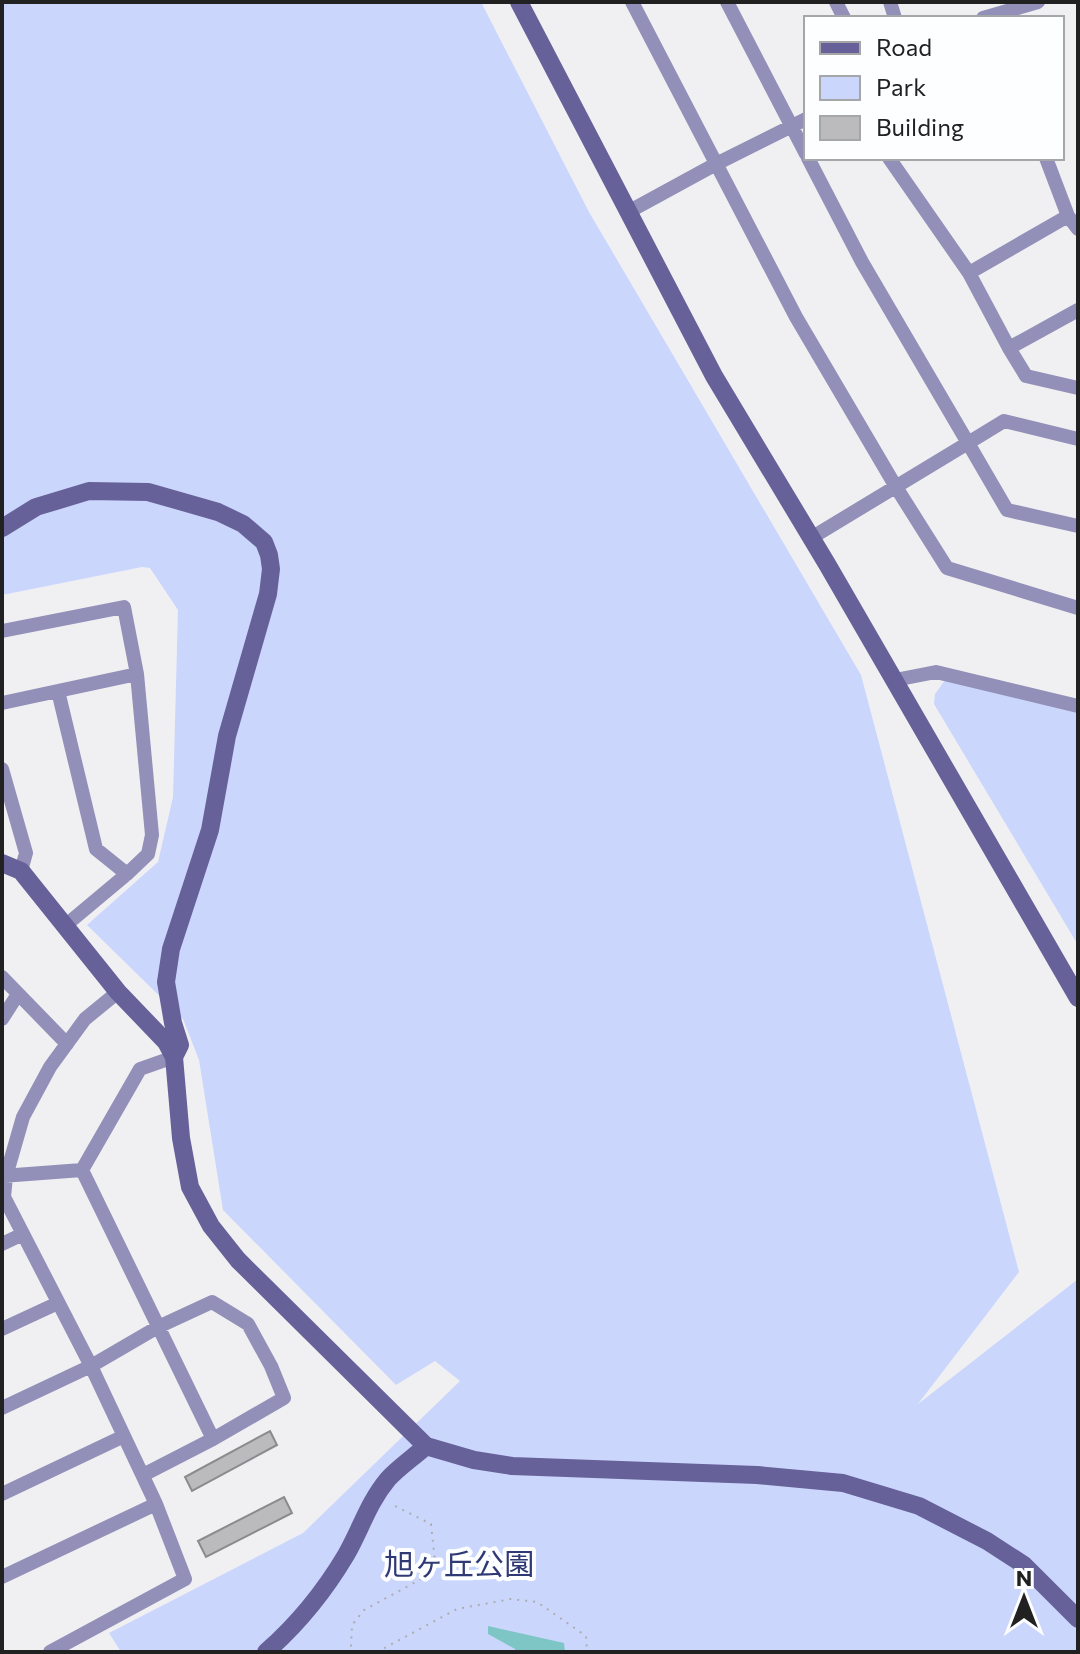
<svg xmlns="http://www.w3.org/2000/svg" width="1080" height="1654" font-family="Commissioner,'Noto Sans JP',sans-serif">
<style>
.green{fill:#cbd6fd}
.water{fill:#7ec5c6}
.building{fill:#bbbbbe;stroke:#8a8b8d;stroke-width:2}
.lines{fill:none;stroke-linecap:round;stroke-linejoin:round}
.path{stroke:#adadb0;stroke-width:2;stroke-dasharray:2 6;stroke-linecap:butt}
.street{stroke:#9290b8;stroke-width:14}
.secondary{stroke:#67619a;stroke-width:18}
.labels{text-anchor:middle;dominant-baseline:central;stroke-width:8;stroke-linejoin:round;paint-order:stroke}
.park-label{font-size:30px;fill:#2f3a75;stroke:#fdfeff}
</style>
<rect width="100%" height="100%" fill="#f0f0f3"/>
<path class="green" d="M2,2H481L589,212L861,675L1019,1272L918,1404L1078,1279V1652H121L109,1633L303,1533L460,1381L435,1361L396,1385L223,1210L199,1060L183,1019L87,925L158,862L173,797L178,610L150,568L142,567L2,595Z
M945,680L1078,711V945L934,704L935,694Z"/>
<path class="water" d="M488,1626L564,1643L565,1652H516L515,1649L488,1634Z"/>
<path class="building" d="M270,1431L277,1445L192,1491L185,1477Z
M284,1497L292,1513L206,1557L198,1541Z"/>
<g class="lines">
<path class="path" d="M357,1652L351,1646L352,1625L364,1610L436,1571L431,1524L391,1504
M377,1652L457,1609L511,1599L537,1602L586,1636L587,1652"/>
<path class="street" d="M632,2L796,317L896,487L947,568L1078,608
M727,2L806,154
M836,2L844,18
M890,2L895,18
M983,18L1038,2
M808,158L862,262L968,443L1004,421L1078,439
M889,158L969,273L1009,348L1026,376L1078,388
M1046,158L1068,216L1078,229
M628,212L716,164L806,119
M969,273L1068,216
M1009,348L1078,310
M811,538L968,443L1007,510L1078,526
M2,631L124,607L137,674L152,835L148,854L127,874L66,925
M895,680L936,672L1078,706
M58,691L96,849L127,874
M2,703L137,674
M2,769L26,853L21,871
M2,977L67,1044
M2,1019L18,994
M174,1057L140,1069L82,1170L213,1439
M2,1176L82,1170
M2,1244L23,1234
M2,1329L58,1303
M2,1408L91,1366L158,1327L212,1302L248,1324L271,1366L284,1398L213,1439L143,1475
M2,1494L124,1436
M2,1577L156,1504
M50,1652L185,1579L156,1504L91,1366L4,1197L6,1176L23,1117L50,1067L85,1019L118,992"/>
<path class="secondary" d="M519,2L714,376L827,564L1078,998
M2,528L36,507L89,491L148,492L218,512L243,524L264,542L269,555L271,569L268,594L227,736L210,830L171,949L166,982L173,1023L180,1045L174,1057
M2,863L21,871L118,992L166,1042L174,1057L181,1138L190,1187L211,1226L238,1260L426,1446L474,1460L512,1466L757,1475L843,1483L919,1506L987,1541L1024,1565L1078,1619
M266,1652C298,1624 324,1592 346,1555C361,1529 368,1503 388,1479C399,1467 414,1457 426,1446"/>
</g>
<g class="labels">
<g class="park-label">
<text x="459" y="1562">旭ヶ丘公園</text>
</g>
</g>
<rect width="1080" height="1654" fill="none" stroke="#212122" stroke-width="8"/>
<rect x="804" y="16" width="260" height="144" fill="#fdfeff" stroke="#a5a6a7" stroke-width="2"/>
<rect x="820" y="42" width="40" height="12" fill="#67619a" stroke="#a5a6a7" stroke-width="2"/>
<text x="876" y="56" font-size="24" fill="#212122">Road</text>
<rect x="820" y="76" width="40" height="24" fill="#cbd6fd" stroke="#a5a6a7" stroke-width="2"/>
<text x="876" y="96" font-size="24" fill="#212122">Park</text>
<rect x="820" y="116" width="40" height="24" fill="#bbbbbe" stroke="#a5a6a7" stroke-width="2"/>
<text x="876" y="136" font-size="24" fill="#212122">Building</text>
<g transform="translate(1024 1598)" stroke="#fdfeff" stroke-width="6" paint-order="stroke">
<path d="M0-6L14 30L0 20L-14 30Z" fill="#212122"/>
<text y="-12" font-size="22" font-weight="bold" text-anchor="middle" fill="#212122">N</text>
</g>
</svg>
